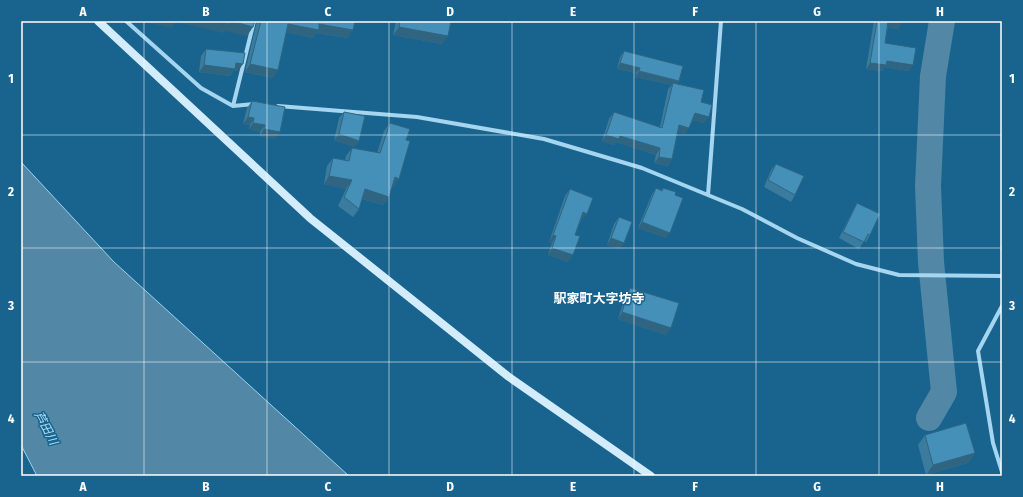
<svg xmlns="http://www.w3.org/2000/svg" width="1023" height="497" font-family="'Fira Sans Condensed','Noto Sans JP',sans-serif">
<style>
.water{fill:#5288a5;stroke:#97d3f1}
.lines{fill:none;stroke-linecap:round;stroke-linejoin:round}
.river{stroke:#5288a5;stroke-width:26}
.street{stroke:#a5d5ef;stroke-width:4}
.secondary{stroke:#d2ecfb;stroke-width:8}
.wall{fill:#3b7c9e}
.shaded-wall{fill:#306581}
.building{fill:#4590b8;stroke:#306581}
.grid{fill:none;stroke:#fff;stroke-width:1;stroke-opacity:0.55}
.labels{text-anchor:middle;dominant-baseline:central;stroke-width:3;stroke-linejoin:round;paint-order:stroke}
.water-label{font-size:12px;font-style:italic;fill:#b1dff6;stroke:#18648f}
.quarter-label{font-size:13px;font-weight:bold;fill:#fff;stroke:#18648f}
.neatline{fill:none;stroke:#fff;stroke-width:1.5}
.grid-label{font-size:13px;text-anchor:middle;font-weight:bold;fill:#fff}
</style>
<rect width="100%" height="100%" fill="#18648f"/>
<path class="water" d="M21,162L114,262L349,476H37L21,445Z"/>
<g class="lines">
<path class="river" d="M929,418L944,392L931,262L928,186L933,76L942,21"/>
<path class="street" d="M126,21L201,88L233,106L254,104
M233,106L254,21
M278,106L417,117L544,139L642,168L742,209L797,238L856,264L899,275L1002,276
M708,195L721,21
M1002,306L978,351L993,443L1002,472"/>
<path class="secondary" d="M98,21L310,218L509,377L651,476"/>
</g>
<path class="wall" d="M257,21H355L348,38L316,33L313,38L286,32L273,78L245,72Z
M396,21H451L442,44L393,35Z
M874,21H902L898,29L888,27L885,43L909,71L884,67L882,71L866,69Z
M206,49L238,71L234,70L230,76L199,72L201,56Z
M624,51L679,81L677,84L701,102L704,123L693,120L685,134L678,132L672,159L668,166L654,163L656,155L616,142L614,145L602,141L609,119L614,112L660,127L668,89L672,85L635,77L636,73L617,69L620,57Z
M252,101L275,139L260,136V132L249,129L250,125L243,124L247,108Z
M344,112L359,141L354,147L334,140L339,118Z
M390,123L393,187H392L389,197L383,205L362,199L359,209L353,217L338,206L346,189L324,184L327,166L333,158L345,161L346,156L352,148L377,153L384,131Z
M776,164L795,195L791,202L764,187L771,170Z
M656,188L662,190L663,188L675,195L666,238L638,228L652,194Z
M570,189L582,220H581L575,235L568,262L548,255L552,243L549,242L565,196Z
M857,203L870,235L866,242L864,241L859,249L839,238L853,210Z
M619,217L620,249L607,245L614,224Z
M630,288L666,335L618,319L626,294Z
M925,435L975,453L968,463L926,475L918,445Z"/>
<path class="shaded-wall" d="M146,21H231L253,27L247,36L225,31L224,33L176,22L171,28L146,22Z
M888,21H895L902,22L898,29L884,26Z
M915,21H924L923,23Z
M288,24H319L353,30L348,38L316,33L313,38L282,32Z
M399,27L448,36L442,44L393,35Z
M887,61L913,65L909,71L884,67L882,71L866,69L870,63Z
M236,63L243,64L238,71L234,70L230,76L199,72L204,65Z
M620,63L640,68L636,73L617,69Z
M250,64L278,70L273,78L245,72Z
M639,71L679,81L676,86L673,83L672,85L635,77Z
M695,113L709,117L704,123L691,120Z
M248,117L254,118L250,125L243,124Z
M253,123L265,125L260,132L249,129Z
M679,125L689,128L685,134L674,132Z
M264,129L280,132L275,139L260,136Z
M339,134L359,141L354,147L334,140Z
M606,135L620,136L660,148L656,155L616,142L614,145L602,141Z
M659,157L672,159L668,166L654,163Z
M329,176L352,180L346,189L324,184Z
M395,177L399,179L393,187L389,186Z
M365,189L389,197L383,205L359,198Z
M583,212L587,214L582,220L579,219Z
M642,222L670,233L666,238L638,228Z
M553,235L556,236L552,243L549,242Z
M611,238L624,243L620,249L607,245Z
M552,248L573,255L568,262L548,255Z
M622,312L671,328L666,335L618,319Z
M975,453L968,463L926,475L933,465Z"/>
<path class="building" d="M218,21H255L253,27L231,21L230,24Z
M261,21H355L353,30L319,24V30L288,24L278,70L250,64Z
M400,21H451L448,36L399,27Z
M877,21H888L885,43L916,48L913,65L887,61L886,65L870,63Z
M206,49L245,53L243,64L236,63L235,69L204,65Z
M624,51L683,66L679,81L639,71L640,68L620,63Z
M673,83L704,90L701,102L712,105L709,117L695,113L689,128L679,125L672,159L659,157L660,148L620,136L619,139L606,135L614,112L662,128Z
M252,101L285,107L280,132L264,129L265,125L253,123L254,118L248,117Z
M344,112L365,116L359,141L339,134Z
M390,123L410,129L406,140L410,141L399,179L395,177L389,197L365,189L359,209L344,197L352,180L329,176L333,158L349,161L352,148L380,153Z
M776,164L804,176L795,195L768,180Z
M656,188L662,191L663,188L676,192L675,195L683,198L670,233L642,222Z
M570,189L593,198L587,214L583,212L575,235L580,236L573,255L552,248L556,236L553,235Z
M857,203L880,214L870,235L868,234L864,242L843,232Z
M619,217L632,222L624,243L611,238Z
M630,288L679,303L671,328L622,312Z
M966,423L975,453L933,465L925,435Z"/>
<path class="grid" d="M144,21V476M267,21V476M389,21V476M512,21V476M634,21V476M756,21V476M879,21V476M21,135H1002M21,248H1002M21,362H1002"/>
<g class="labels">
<g class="water-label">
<text transform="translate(46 428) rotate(62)">芦田川</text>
</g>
<g class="quarter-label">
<text x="599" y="298">駅家町大字坊寺</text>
</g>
</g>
<rect width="1023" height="497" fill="none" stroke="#18648f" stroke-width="44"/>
<rect x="22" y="22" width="979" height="453" class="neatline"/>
<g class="grid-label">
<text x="83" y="16">A</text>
<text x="206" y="16">B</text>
<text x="328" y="16">C</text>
<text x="450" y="16">D</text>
<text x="573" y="16">E</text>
<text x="695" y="16">F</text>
<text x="817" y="16">G</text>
<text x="940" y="16">H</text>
<text x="11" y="83">1</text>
<text x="1012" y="83">1</text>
<text x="11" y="196">2</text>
<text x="1012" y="196">2</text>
<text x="11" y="310">3</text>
<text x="1012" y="310">3</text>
<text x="11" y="423">4</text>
<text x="1012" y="423">4</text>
<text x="83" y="491">A</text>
<text x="206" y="491">B</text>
<text x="328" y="491">C</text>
<text x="450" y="491">D</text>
<text x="573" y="491">E</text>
<text x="695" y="491">F</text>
<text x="817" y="491">G</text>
<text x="940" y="491">H</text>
</g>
</svg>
